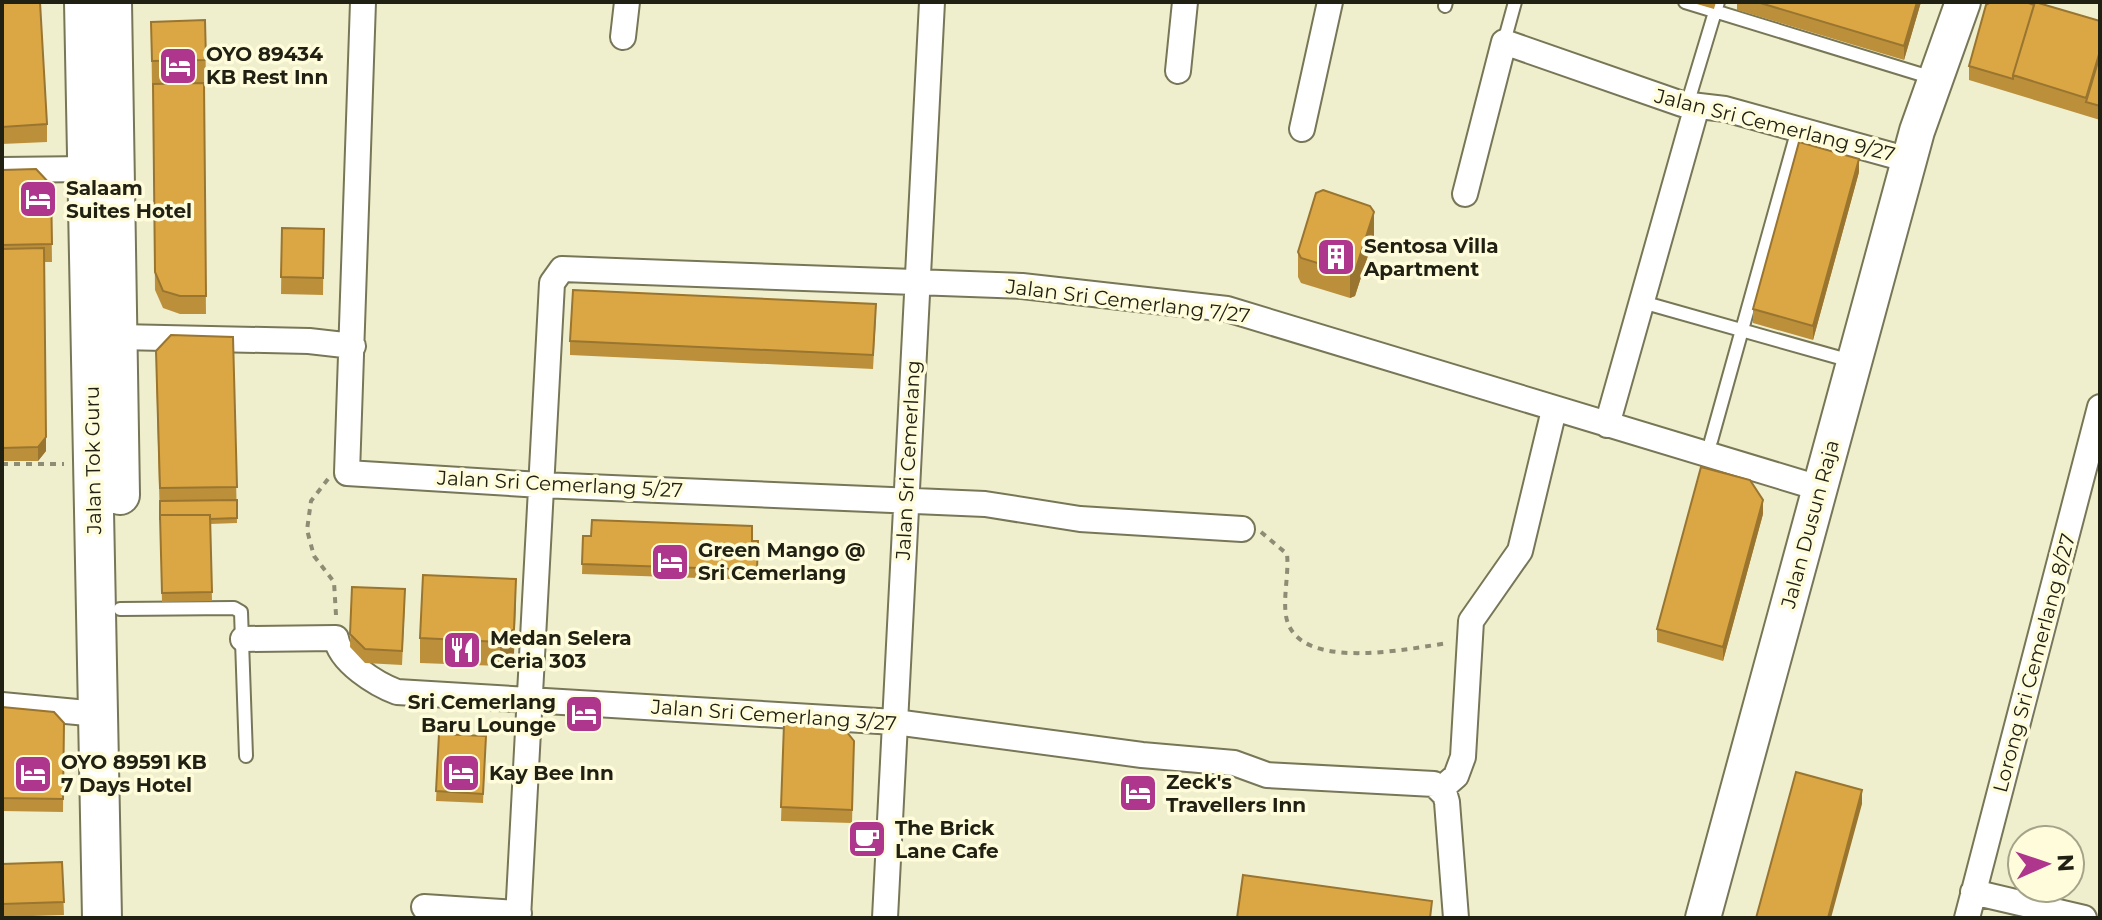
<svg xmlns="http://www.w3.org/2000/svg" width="2102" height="920" font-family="Montserrat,sans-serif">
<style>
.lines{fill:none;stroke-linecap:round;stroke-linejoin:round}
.lane-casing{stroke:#777657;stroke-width:16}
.street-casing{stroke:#777657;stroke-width:28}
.secondary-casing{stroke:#777657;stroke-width:38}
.primary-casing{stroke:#777657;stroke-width:42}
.path{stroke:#8d8d75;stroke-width:4;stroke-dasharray:6 6;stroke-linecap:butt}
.lane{stroke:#fff;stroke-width:12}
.street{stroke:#fff;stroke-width:24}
.secondary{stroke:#fff;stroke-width:34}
.primary{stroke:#fff;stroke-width:38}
.wall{fill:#bc903b}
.shaded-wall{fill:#997530}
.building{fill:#dba745;stroke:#997530;stroke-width:2}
.labels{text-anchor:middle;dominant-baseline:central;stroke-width:7;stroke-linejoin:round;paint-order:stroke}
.poi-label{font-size:20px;font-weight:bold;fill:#202013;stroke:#fefcda;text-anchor:start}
.street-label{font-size:20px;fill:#202013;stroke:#fefcda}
</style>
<rect width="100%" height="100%" fill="#f0efcd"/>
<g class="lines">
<g class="lane-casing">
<path id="lane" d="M1685,2L1923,75
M1445,6L1446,2
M1504,42L1515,2
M1687,105L1718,2
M1642,302L1851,361
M1711,441L1798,129
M120,609L234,608L241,612L246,756"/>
</g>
<g class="street-casing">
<path id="street" d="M363,2L347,473L541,485L985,504L1080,519L1242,529
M623,37L627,2
M1178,71L1185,2
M1302,129L1330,2
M2,170L88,169
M1465,194L1504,42L1682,104L1725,109L1909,160
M119,337L309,341L353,346
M1607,425L1697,106
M243,639L336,638C340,662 376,684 397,692L895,722L1142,755L1234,763L1267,775L1434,784L1445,795L1447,802L1456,918
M2,705L98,714
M1441,789L1456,776L1463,757L1471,621L1520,551L1554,410
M1973,892L2084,918
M424,907L519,913
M518,918L552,283L562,269L1022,286L1227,309L1819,488
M885,918L932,2
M1967,918L2100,407"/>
</g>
<g class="secondary-casing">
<path id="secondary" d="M1703,918L1917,131L1963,2"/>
</g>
<g class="primary-casing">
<path id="primary" d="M84,2L102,918
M112,2L120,495"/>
</g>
<path class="path" d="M2,464H64
M328,479L311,501L307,530L314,556L334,582L336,615
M1261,532L1287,554C1289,574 1283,596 1286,616C1296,674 1411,648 1448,643"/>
<use href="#lane" class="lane"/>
<use href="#street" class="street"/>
<use href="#secondary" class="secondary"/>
<use href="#primary" class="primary"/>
</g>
<path class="wall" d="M2,2L47,124V142L2,144Z
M1690,2H1716L1714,9Z
M1737,2H1921L1904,60L1737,10Z
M2034,5L2100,21V120L1969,80V66Z
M205,20L206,85H204L206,314H180L163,308L155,290L153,86H152L151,22Z
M2,170L51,185L52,262H44L46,451L38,461H2Z
M1859,172L1813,340L1753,323V309Z
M282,228L324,229L323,295L281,294Z
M1374,237L1355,296L1350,298L1301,283L1298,277V252Z
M876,317L873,369L570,355V341Z
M233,337L237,523L210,524L212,601L162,602L156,368Z
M1763,514L1723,661L1657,642V629Z
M583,536L758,541L757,580L582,574Z
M352,587L405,602L402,665L365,663L350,647Z
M516,604L514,653L500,666L420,663V638Z
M2,707L64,723L63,812L2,811Z
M784,724L854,741L852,823L781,821Z
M439,734L486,736L483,803L436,801Z
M62,862L64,915L2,917V864Z"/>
<path class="shaded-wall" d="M1917,2H1921L1904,60V46Z
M1859,159V172L1813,340V326Z
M1374,212V237L1355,296L1350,298V273Z
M46,437V451L38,461V447Z
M1763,500V514L1723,661V647Z
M516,579L514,653L500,666V642Z
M1862,790V804L1831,918H1828Z"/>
<path class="building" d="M2,2H40L47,124L2,127Z
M1757,2H1917L1904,46Z
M1991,2H2026L2034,5L2013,75V79L1969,66L1986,5Z
M2035,2L2100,21V51L2086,98L2013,75Z
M205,20L206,60L152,61L151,22Z
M2100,55V106L2086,102Z
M204,83L206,296H180L163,291L155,272L153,84Z
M1799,142L1859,159L1813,326L1753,309Z
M36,169L51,185L52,244L2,245V170Z
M1323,190L1370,206L1374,212L1355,271L1350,273L1301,258L1298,252L1316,193Z
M282,228L324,229L323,278L281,277Z
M44,248L46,437L38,447L2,448V249Z
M573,290L876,304L873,355L570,341Z
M171,335L233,337L237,487L160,488L156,351Z
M1701,467L1750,480L1763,500L1723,647L1657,629Z
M237,500V518L210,519V515H160V520V501Z
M160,515H210L212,592L162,593Z
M592,520L752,526V541H758L757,570L582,564L583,536H591Z
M423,575L516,579L514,629L500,642L420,638Z
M352,587L405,589L402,651L365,649L350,634Z
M2,707L54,712L64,723L63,799L2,798Z
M784,724L842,726L854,741L852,810L781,807Z
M439,734L486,736L483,794L436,791Z
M1796,772L1862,790L1828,918H1756Z
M62,862L64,902L2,904V864Z
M1243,875L1432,901L1430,918H1237Z"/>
<defs>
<g id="hotel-square" transform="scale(2)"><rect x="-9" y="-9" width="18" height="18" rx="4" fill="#ae378d" stroke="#fefcda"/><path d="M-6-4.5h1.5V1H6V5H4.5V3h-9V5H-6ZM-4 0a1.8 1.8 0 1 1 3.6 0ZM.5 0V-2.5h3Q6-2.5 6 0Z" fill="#fff"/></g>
<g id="building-square" transform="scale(2)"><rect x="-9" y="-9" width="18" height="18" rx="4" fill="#ae378d" stroke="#fefcda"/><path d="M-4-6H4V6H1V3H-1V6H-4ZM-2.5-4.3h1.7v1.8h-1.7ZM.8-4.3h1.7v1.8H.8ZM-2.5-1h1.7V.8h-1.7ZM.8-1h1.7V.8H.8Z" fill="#fff"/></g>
<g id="restaurant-square" transform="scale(2)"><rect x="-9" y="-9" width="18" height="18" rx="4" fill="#ae378d" stroke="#fefcda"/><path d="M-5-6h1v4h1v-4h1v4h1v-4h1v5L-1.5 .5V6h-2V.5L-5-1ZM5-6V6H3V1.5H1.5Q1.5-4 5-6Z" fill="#fff"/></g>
<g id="cafe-square" transform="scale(2)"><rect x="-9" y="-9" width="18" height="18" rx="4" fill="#ae378d" stroke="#fefcda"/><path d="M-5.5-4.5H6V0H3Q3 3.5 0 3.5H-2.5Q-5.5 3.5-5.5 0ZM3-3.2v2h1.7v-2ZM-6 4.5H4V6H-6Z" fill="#fff"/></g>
</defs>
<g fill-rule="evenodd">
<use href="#hotel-square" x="178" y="66"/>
<use href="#hotel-square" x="38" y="199"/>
<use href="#building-square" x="1336" y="257"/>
<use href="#hotel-square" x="670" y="562"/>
<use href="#restaurant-square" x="462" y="650"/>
<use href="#hotel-square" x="584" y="714"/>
<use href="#hotel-square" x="461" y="773"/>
<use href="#hotel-square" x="33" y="774"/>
<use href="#hotel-square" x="1138" y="793"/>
<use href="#cafe-square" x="867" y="839"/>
</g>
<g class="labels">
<g class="poi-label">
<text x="206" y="54">OYO 89434<tspan x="206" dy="23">KB Rest Inn</tspan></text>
<text x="66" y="188">Salaam<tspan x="66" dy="23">Suites Hotel</tspan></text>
<text x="1364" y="246">Sentosa Villa<tspan x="1364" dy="23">Apartment</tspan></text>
<text x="698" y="550">Green Mango @<tspan x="698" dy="23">Sri Cemerlang</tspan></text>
<text x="490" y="638">Medan Selera<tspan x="490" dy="23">Ceria 303</tspan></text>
<text x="556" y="702" text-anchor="end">Sri Cemerlang<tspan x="556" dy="23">Baru Lounge</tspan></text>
<text x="61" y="762">OYO 89591 KB<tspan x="61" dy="23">7 Days Hotel</tspan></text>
<text x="489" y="773">Kay Bee Inn</text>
<text x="1166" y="782">Zeck's<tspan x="1166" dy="23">Travellers Inn</tspan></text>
<text x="895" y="828">The Brick<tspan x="895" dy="23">Lane Cafe</tspan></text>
</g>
<g class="street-label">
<text transform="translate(1775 125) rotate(14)">Jalan Sri Cemerlang 9/27</text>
<text transform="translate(1128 301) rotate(7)">Jalan Sri Cemerlang 7/27</text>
<text transform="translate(93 460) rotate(-91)">Jalan Tok Guru</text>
<text transform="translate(908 460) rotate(-87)">Jalan Sri Cemerlang</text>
<text transform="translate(560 484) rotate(3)">Jalan Sri Cemerlang 5/27</text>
<text transform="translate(1810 524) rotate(-75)">Jalan Dusun Raja</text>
<text transform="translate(2034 663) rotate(-75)">Lorong Sri Cemerlang 8/27</text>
<text transform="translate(774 715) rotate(4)">Jalan Sri Cemerlang 3/27</text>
</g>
</g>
<rect width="2102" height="920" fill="none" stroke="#202013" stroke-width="8"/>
<g transform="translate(2046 864) rotate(87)"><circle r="38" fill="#fefcda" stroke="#a5a48a" stroke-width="2"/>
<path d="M0-6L14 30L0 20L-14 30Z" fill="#ae378d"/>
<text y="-12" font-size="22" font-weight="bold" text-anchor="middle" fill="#202013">N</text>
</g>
</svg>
